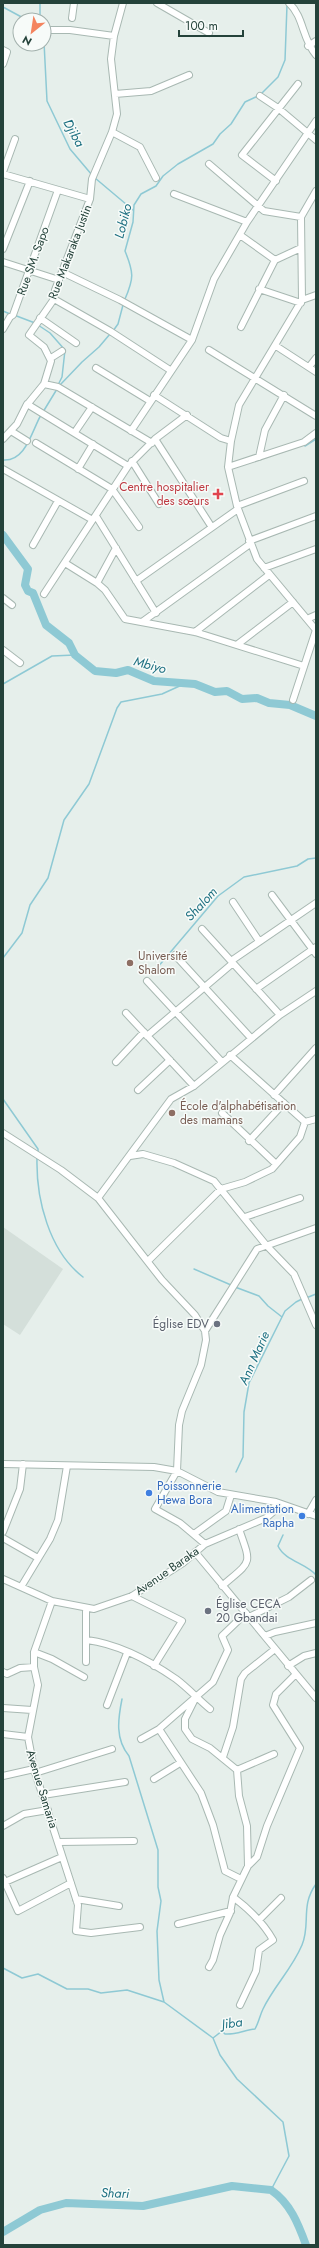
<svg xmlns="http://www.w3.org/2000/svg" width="319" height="2248" font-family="Jost,sans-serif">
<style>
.built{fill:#d4dfda}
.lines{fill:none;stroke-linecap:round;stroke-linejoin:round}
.stream{stroke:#8ec9d4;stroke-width:1.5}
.river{stroke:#8ec9d4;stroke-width:8}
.minor-casing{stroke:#a8b8b2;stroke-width:8}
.minor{stroke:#fff;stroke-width:6}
.health-dot{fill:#e0444e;stroke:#f7fbf9;stroke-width:1.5}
.education-dot{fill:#8d6e63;stroke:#f7fbf9;stroke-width:1.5}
.worship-dot{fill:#6b7280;stroke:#f7fbf9;stroke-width:1.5}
.shop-dot{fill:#3f7fe0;stroke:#f7fbf9;stroke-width:1.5}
.labels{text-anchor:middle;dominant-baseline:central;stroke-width:3;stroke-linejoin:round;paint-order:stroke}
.street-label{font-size:12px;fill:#24423a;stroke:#f7fbf9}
.health-label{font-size:12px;fill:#be3a42;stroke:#f7fbf9;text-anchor:end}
.education-label{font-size:12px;fill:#785e54;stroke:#f7fbf9;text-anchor:start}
.worship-label{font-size:12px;fill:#5b616d;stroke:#f7fbf9;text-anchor:end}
.shop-label{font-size:12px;fill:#366cbe;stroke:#f7fbf9;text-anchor:start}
.water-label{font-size:13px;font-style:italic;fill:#1c6f80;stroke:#f7fbf9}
</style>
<rect width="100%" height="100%" fill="#e6efeb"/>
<path class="built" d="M3,1227L63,1269L20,1335L3,1324Z"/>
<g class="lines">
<path class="stream" d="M3,7L27,20
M40,20V3
M44,42L47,101L70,149L92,175
M261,94L278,77L285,60L287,5
M95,178L133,210
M125,299C134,278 134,273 125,251L133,222L134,205L141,194L156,186L163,176L178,164L213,144L220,134L231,124L245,102L258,96
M3,311L10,314
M14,315L35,323
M38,325L50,333L65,350L62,377L58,385
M113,331L118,324L123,305
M60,385L82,362L99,347L110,334
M43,412L57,389
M305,446L316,439
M3,460C26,462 32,430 41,415
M3,684L52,656L75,655
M3,958L22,933L30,905L48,878L64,820L89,784L117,708L121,702L162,694L184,684
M157,968L218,896L244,877L297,866L308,859L316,858
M3,1099L38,1149V1152
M37,1158C36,1199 49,1251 83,1277
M194,1269L231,1285
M235,1287L259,1296L268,1306L282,1317
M306,1298L316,1294
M236,1472L243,1457L244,1412L249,1383L285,1311L296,1302L302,1299
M283,1535L278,1546C285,1561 306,1563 316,1575
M122,1699C118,1719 115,1739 129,1756L158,1850V1887L161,1901L157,1931L159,1980L164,2002
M3,1968L22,1978L38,1974L67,1989H88L101,1993L127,1990L164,2002L213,2038
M271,2190L289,2156L283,2122L237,2079L220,2055L213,2038L222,2031L225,2034C235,2035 245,2030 255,2029C259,2022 260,2015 263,2009C274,1986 292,1969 302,1945C311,1924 300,1906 316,1884"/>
<path class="river" d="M3,535L28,569L25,585L28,591L33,593L46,625L69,643L75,655L95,671L116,673L128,670L154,681L195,684L215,692L227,691L242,699L257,698L269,703L290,705L316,716
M3,2232L40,2210L66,2203L143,2206L232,2186L271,2190C290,2203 298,2223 306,2245"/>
<g class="minor-casing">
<path id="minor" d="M157,3L209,33
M289,3C304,17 302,39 316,55
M72,18L74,3
M47,30H70L114,36
M308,46L316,41
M3,50L7,52L3,64
M115,94L151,91L189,75
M260,96L278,108L316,140
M112,132L140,147L156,178
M209,164L264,211L301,217
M3,172L15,139
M3,174L90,199
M276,181L242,155L298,84
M316,191L301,217L302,300L239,405L231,441L228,467L237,506L257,559L316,630
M174,194L247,222
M240,235L275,260
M3,249L30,181
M3,262L59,280
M62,272L120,300L192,340
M259,289L301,303
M54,299L110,331L170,370
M302,300L316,295
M40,318L76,343
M241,327L275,260L301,248
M3,329L10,317L13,315L58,190
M276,346L316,372
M209,350L316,416
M51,358L62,351
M309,367L316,358
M96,368L150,401
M44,384L58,387L152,443
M154,395L221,438L231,441
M27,404L128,466
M11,431L27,441
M131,431L192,340L214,279L247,222L316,121
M75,432L92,407
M3,439L17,424L26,406L44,384L51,361L44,347L29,335L54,299L55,290L90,199L92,179L112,132L117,114L111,59L114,36L123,3
M155,439L211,526
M36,443L112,489L139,527
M259,457L265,430L284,395
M132,461L159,504
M228,467L304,442L316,433
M3,469L91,519
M78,469L93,444
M237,506L304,481
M96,516L156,613
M249,541L316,516
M33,545L58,501
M65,563L97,583L105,590L125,619L195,632L304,666
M264,568L316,549
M136,581L238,509
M97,583L116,548
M44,594L128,466L155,439L187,415
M3,598L12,605
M307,619L316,615
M142,622L250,544
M195,632L269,575
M238,644L293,602
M3,650L20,663
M293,700L316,630
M272,895L316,954
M233,902L259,941
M202,929L280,1015
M175,955L251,1038
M231,961L316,903
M147,981L222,1062
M256,989L316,947
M126,1013L194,1086
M147,1036L233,963
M230,1055L305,1122
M116,1062L144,1032
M138,1090L170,1060
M274,1095L316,1048
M222,1113L276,1164
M3,1133L61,1170L98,1198L162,1280L195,1315L205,1331L206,1340L201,1365L182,1411L179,1425L177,1471L155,1509L180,1523L205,1544
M249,1141L284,1103
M130,1156L143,1154L174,1163L214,1181L266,1245L294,1274L316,1325
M98,1198L171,1099L194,1086L280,1015L316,991
M245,1217L300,1198
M148,1261L221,1189L245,1182L272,1169L300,1137L305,1122L316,1119
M205,1331L257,1249L316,1228
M3,1464L154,1467L177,1471L218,1492L276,1502L316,1516
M308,1514L316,1500
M3,1532L20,1489L23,1464
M194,1534L226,1511L231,1495
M3,1538L38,1558
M195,1552L316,1698
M3,1579L52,1601L94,1609L132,1596L183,1563L205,1544L266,1518L273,1512L276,1502
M222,1586C252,1560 252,1566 239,1529
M21,1587L50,1539L58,1520L67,1466
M132,1596L182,1621L154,1666
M52,1601L34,1652V1667L38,1685L28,1737L34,1769L78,1905L76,1931L91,1933L140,1927
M249,1617L289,1597L311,1580
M265,1636L275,1632L316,1623
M87,1640C118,1644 150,1661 176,1679C188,1688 199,1700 210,1709
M34,1652L52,1659L84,1677
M86,1662V1609
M288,1666L304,1656L316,1653
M3,1672L7,1674L20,1668L34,1667
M196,1697L185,1719V1729L192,1739L210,1748L237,1770L239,1796L247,1826L248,1866L233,1897L230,1913L220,1935L213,1960L209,1967
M107,1705L127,1653
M3,1708L32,1710
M159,1729L201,1793L213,1825L225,1871L241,1879
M3,1734L28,1737
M141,1739L159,1729L213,1682L228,1650L222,1636L246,1613
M223,1757L233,1727L241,1679L245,1673L275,1649
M237,1770L274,1754
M35,1773L112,1749
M3,1776L34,1769
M154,1779L180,1763
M43,1795L125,1782
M3,1826L24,1814L48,1810
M59,1842L134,1841
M248,1866L257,1857L267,1826L300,1748L273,1705L276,1694L295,1675
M3,1878L18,1911L71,1883
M5,1882L62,1857
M233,1897C249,1909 263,1922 273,1940L259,1950L256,1971L240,2005
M76,1899L119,1906
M259,1920L281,1898
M178,1924L231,1911"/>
</g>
<use href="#minor" class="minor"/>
</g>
<path class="health-dot" d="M216 488h4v4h4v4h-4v4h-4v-4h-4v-4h4z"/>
<g class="education-dot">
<circle cx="130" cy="963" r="4"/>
<circle cx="172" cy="1113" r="4"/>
</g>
<g class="worship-dot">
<circle cx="217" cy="1324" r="4"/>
<circle cx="208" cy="1611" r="4"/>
</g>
<g class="shop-dot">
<circle cx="149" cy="1493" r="4"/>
<circle cx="302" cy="1516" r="4"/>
</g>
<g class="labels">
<g class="street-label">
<text transform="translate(70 252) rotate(-69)">Rue Makaraka Justin</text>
<text transform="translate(33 261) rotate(-70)">Rue SM. Sapo</text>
<text transform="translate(167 1571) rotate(-35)">Avenue Baraka</text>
<text transform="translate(42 1789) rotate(73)">Avenue Samaria</text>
</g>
<g class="health-label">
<text x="209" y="487">Centre hospitalier<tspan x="209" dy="14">des sœurs</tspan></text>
</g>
<g class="education-label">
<text x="138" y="956">Université<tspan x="138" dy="14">Shalom</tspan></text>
<text x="180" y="1106">École d'alphabétisation<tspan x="180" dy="14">des mamans</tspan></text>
</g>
<g class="worship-label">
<text x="209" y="1324">Église EDV</text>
<text x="216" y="1604" text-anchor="start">Église CECA<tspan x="216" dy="14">20 Gbandai</tspan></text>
</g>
<g class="shop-label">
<text x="157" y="1486">Poissonnerie<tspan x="157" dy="14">Hewa Bora</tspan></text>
<text x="294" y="1509" text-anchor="end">Alimentation<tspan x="294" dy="14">Rapha</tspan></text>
</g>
<g class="water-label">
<text transform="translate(74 133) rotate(61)">Djiba</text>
<text transform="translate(123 221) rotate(-76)">Lobiko</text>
<text transform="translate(150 665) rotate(15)">Mbiyo</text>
<text transform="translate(201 904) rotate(-47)">Shalom</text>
<text transform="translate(254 1358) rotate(-66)">Ann Marie</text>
<text transform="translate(232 2023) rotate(-7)">Jiba</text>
<text transform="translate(115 2193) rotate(2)">Shari</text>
</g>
</g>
<rect width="319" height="2248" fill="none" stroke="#24423a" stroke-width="8"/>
<g transform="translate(32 32) rotate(210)"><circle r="19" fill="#f7fbf9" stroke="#a3b1ad"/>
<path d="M0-3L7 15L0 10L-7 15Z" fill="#f4845f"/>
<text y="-6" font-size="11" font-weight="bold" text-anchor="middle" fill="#24423a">N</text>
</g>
<path d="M179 30v6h64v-6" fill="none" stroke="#24423a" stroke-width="2"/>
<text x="185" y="30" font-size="12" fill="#24423a" stroke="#f7fbf9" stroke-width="3" paint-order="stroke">100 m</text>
</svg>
